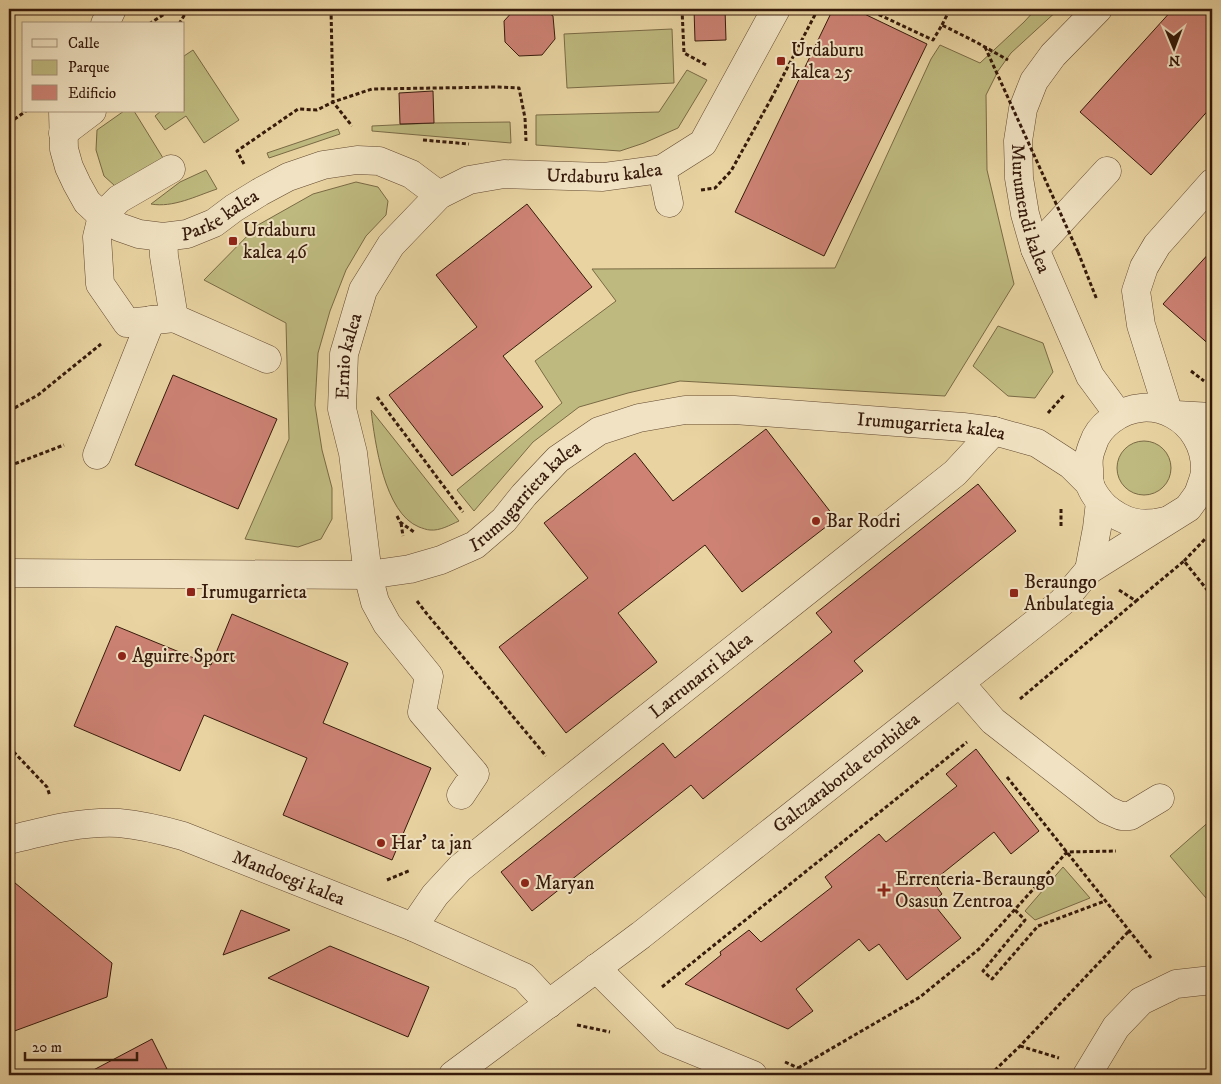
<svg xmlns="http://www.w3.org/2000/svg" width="1221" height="1084" font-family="'IM FELL DW Pica',serif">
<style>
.green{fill:#beba7f;stroke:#7a6a45}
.building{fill:#cd8274;stroke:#361a0b}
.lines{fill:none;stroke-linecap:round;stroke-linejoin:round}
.minor-casing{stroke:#624830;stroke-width:29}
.path{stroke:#361a0b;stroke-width:3;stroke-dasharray:4 2.5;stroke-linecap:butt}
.minor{stroke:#f0e2c2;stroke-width:28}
.path-bridge{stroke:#361a0b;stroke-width:3;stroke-dasharray:4 2.5;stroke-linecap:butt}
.poi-dot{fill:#8f2418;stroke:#f0e2c2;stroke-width:2}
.labels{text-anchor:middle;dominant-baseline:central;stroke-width:4;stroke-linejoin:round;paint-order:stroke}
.poi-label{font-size:19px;fill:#361a0b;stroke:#f0e2c2;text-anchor:start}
.street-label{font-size:19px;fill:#361a0b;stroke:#f0e2c2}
</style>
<rect width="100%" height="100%" fill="#e8d3a1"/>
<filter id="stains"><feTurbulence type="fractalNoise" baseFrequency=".004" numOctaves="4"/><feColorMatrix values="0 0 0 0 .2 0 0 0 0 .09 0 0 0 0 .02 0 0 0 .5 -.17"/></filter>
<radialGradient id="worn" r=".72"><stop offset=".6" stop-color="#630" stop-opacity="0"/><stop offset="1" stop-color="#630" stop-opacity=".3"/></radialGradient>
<path class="green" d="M1036,9H1059L1011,53L998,71L986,95L987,170L1014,284L945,396L680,381L628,393L579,407L533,442L474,511L457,490L562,403L535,361L616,301L592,269L835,268L931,59L940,45L980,63L1024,22Z
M672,29L674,83L567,88L564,34Z
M193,50L239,120L204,143L186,116L165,130L155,116L161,111H184V56Z
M687,70L707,80L678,128L644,143L620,151L536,145V115L659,112Z
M124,111H134L163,158L115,186L104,176L96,150L97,130Z
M510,122L511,143L372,131V126L434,123Z
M338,129L340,134L269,158L267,153Z
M206,170L217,189C196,196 173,208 151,204L180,182Z
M356,182L378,187L388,201L386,215L366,236L346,270L330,311L318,353L315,405L322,450L332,488V519L321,539L298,547L245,539L289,439L286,323L204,280L258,225L313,194Z
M998,326L1043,343L1053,372L1035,398L1008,396L973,366Z
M371,410L459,521C450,525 440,531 430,530C427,530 422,528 419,527C384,513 375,442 371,410Z
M1117 468a27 27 0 1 1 54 0a27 27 0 1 1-54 0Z
M1212,819V905L1170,856Z
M1063,867L1090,898L1035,920L1025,911Z"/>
<path class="building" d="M515,9H543L553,16L555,39L542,55L519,56L505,42L504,21Z
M694,9H725L726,40L695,41Z
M833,9H854L927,44L824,256L735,212Z
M1173,9H1212V106L1151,175L1080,112Z
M433,91L434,123L400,124L399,93Z
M527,204L592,287L503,356L543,407L452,476L389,395L477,327L436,275Z
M1212,250V347L1163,304Z
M173,375L277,419L238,509L135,465Z
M766,429L836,519L742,592L705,545L618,613L657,662L566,733L499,647L588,578L544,523L635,453L673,501Z
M978,484L1016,531L854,661L863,671L703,799L691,785L532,911L501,872L663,743L675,758L832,632L816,613Z
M232,614L348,663L323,723L431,768L392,860L283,815L307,758L204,715L180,771L74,726L116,626L211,665Z
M976,749L1039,831L1011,854L994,832L933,881L942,894L932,902L961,938L907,980L879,944L869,951L859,939L796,989L813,1011L788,1029L685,984L721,955L720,952L749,930L761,942L832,887L825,877L879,834L886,842L957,786L946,774Z
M9,878L112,963L107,997L9,1033Z
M241,910L290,930L223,955Z
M330,946L429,987L408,1037L268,978Z
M152,1039L170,1075H84Z"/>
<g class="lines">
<g class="minor-casing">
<g id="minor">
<path id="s1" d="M1098,9L1053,55L1034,81L1023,109L1018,141L1019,178L1025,214L1035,249L1090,376L1118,414"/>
<path d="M105,24L112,9"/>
<path id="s2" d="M63,111L64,149L69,167L77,184L87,202L102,216L119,227L139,234L163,237L187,234L214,223L234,208L260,192L288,177L323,165L357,160L379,161L411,174L439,195"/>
<path d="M63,133L92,111"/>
<path d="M662,169L669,203"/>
<path d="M163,237L164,256L174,318L127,323L100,284L97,237L102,216L119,199L171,169"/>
<path d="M1035,249L1107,171"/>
<path d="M174,318L267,359"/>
<path d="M1168,411L1141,325L1136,291L1144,267L1157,245L1212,183"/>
<path d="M1176,415L1212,417"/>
<path d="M97,455L151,320"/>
<path d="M1165,521C1141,527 1124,523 1105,507C1099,501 1093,493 1090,485C1089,480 1089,474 1089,469C1088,459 1089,454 1093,444C1096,434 1103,426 1111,420C1151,389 1206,420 1205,470C1205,477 1201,485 1199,492"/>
<path d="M1089,570L1097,528L1100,502"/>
<path id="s3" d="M9,573L368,575L410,569L441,560L475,545L504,520L524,495L558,459L599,431L639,418L685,410H734L963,427L994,431L1037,443L1071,465L1090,484"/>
<path d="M960,683L993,721L1107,810L1121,816H1130L1160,798"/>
<path id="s4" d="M461,795L475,774L422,712L429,676L387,624L375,602L368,575L353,453L342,409L344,354L363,290L391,245L439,195L469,180L504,174L603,177L662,169L703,143L776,9"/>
<path id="s5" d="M9,840C45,831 81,821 119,823C141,825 162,830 183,836L413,927L524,977L549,1004"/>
<path id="s6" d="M413,927L435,895L460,868L568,781L955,473L994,431"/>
<path d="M596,968L668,1040L753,1075"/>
<path id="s7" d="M453,1075L641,935L1062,602L1089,570L1188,508L1212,475"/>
<path d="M1087,1075L1116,1027L1141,1001L1176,984L1212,980"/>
</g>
</g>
<path class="path" d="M331,9L333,102L352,126
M682,9L684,53L708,66
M867,9L933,40L942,25L976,42L1008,60
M149,24L172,9
M179,24L185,14L194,9
M942,25L950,9
M771,99L818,9
M9,123L26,111
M423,140L469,144
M244,164L237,151L298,109L317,110L333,102L372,89L499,87L519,88L525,118L526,141
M701,190L715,188L731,171L771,99
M1078,252L1097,300
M1191,371L1204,381
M377,397L463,512
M9,411L38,395L101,344
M1048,413L1064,395
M9,466L64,445
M397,516L400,522L414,532
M401,523L403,536
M1061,526V507
M1184,561L1205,539
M1119,590L1136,601L1184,561L1212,596
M417,601L427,614L546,756
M1020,699L1136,601
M9,747L47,787L50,796
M1007,777L1151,958
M387,880L411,870
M1015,910L1025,920L983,971L992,979L1038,926L1105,901
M662,987L967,742
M577,1025L610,1032
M1020,1046L1059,1058
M785,1062L798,1068L811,1075
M798,1068L920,997L979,949L1067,852L1116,851
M990,1075L1020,1046L1129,931"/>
<use href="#minor" class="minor"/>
<path class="path-bridge" d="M985,47L1078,252"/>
</g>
<g class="poi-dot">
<rect x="776" y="56" width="10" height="10" rx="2.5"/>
<rect x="228" y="236" width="10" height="10" rx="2.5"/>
<circle cx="816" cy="521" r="5"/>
<rect x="186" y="587" width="10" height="10" rx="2.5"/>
<rect x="1009" y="588" width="10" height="10" rx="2.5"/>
<circle cx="122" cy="656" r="5"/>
<circle cx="381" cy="843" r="5"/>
<circle cx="525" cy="883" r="5"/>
<path d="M881.5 882.5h5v5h5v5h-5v5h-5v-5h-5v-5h5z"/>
</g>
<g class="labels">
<g class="poi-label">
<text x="791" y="50">Urdaburu<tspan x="791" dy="22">kalea 25</tspan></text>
<text x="243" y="230">Urdaburu<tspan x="243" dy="22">kalea 46</tspan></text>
<text x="826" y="521">Bar Rodri</text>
<text x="1024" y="582">Beraungo<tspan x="1024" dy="22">Anbulategia</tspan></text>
<text x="201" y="592">Irumugarrieta</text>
<text x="132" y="656">Aguirre Sport</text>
<text x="391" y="843">Har' ta jan</text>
<text x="895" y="879">Errenteria-Beraungo<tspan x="895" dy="22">Osasun Zentroa</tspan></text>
<text x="535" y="883">Maryan</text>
</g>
<g class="street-label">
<text stroke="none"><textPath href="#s4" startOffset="845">Urdaburu kalea</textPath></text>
<text stroke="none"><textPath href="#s1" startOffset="228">Murumendi kalea</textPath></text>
<text stroke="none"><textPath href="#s2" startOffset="244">Parke kalea</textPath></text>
<text stroke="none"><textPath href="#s4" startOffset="485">Ernio kalea</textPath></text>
<text stroke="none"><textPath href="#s3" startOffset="976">Irumugarrieta kalea</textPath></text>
<text stroke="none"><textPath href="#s3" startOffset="541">Irumugarrieta kalea</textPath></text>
<text stroke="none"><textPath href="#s6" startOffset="384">Larrunarri kalea</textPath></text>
<text stroke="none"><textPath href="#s7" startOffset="496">Galtzaraborda etorbidea</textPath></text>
<text stroke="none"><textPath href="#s5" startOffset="291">Mandoegi kalea</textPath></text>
</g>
</g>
<rect width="1221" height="1084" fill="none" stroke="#e8d3a1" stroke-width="30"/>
<rect x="10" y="10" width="1201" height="1064" fill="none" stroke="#361a0b" stroke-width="2.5"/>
<rect x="15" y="15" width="1191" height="1054" fill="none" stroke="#361a0b"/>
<rect x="22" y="22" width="162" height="90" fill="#f0e2c2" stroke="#a69279"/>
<rect x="32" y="39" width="25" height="8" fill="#f0e2c2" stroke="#a69279"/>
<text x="68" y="48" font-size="15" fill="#361a0b">Calle</text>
<rect x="32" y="60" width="25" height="15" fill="#beba7f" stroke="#a69279"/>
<text x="68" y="72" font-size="15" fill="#361a0b">Parque</text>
<rect x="32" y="85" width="25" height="15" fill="#cd8274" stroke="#a69279"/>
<text x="68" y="98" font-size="15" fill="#361a0b">Edificio</text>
<g transform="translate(1174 48) rotate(179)" stroke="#f0e2c2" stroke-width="4" paint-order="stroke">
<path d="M0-4L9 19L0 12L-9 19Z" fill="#361a0b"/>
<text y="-8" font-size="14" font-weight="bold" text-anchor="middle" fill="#361a0b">N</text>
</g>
<path d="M25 1052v8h112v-8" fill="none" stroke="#361a0b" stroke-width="2.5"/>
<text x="32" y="1052" font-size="15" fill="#361a0b" stroke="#f0e2c2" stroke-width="4" paint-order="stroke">20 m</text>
<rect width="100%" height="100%" filter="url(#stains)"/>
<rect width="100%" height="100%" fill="url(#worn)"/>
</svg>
